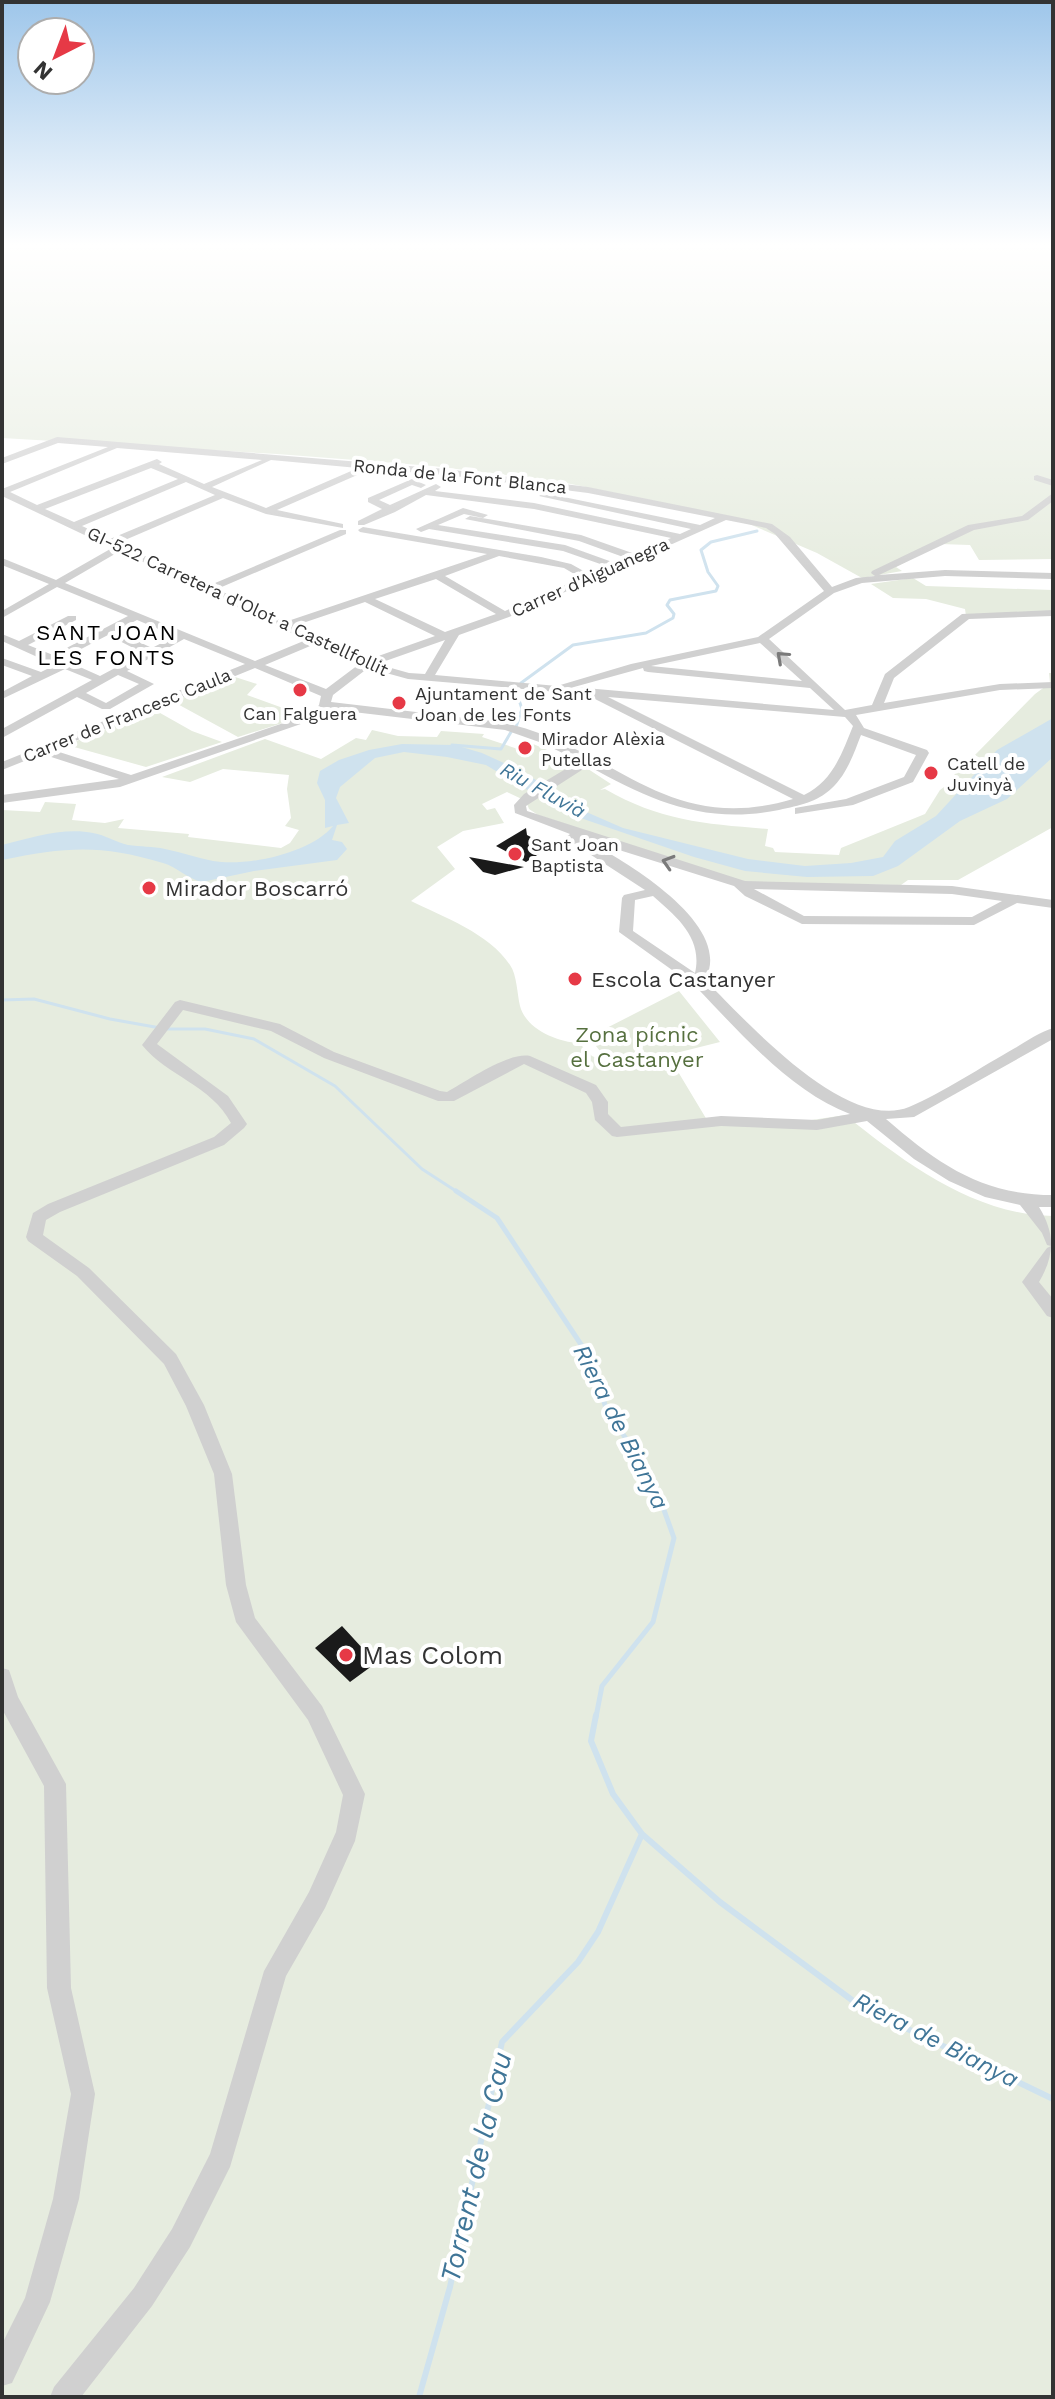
<svg xmlns="http://www.w3.org/2000/svg" width="1055" height="2399" font-family="'Work Sans',sans-serif">
<style>
.green{fill:#e6ecdf}
.water{fill:#cfe2ee}
.lines{fill:none;stroke-linecap:round;stroke-linejoin:round}
.stream-far2{stroke:#cfe2ee;stroke-width:3}
.stream-far1{stroke:#cfe2ee;stroke-width:5}
.stream{stroke:#cfe2ee;stroke-width:6}
.building{fill:#1a1a1a}
.minor{fill:#d0d0d0;fill-rule:evenodd}
.oneway{stroke:#7a7a7a}
.poi-dot{fill:#e63946;stroke:#fff;stroke-width:3}
.labels{text-anchor:middle;dominant-baseline:central;stroke-width:8;stroke-linejoin:round;paint-order:stroke}
.far-street-label{font-size:18px;fill:#333;stroke:#fff}
.far-poi-label{font-size:18px;fill:#333;stroke:#fff;text-anchor:start}
.far-water-label{font-size:20px;font-style:italic;fill:#3f7597;stroke:#fff}
.far-quarter-label{font-size:22px;letter-spacing:2px;fill:#000;stroke:#fff}
.poi-label{font-size:22px;fill:#333;stroke:#fff;text-anchor:start}
.park-label{font-size:22px;fill:#56703f;stroke:#fff}
.water-label{font-size:24px;font-style:italic;fill:#3f7597;stroke:#fff}
.near-poi-label{font-size:26px;fill:#333;stroke:#fff;text-anchor:start}
.near-water-label{font-size:28px;font-style:italic;fill:#3f7597;stroke:#fff}
</style>
<rect width="100%" height="100%" fill="#fff"/>
<path class="green" d="M2,247H1053V559L979,560L970,545L940,544L896,567L902,571L862,578L817,553L733,517L561,482L433,466L277,454L2,438Z
M913,578L926,586L1053,590V614L966,616L965,609L926,599L893,598L871,584Z
M1049,673H1053V827L958,880H908L901,885L760,883L736,880L538,815L529,809L526,801L507,792L482,804L487,810L495,808L504,823L463,831L437,847L455,869L411,901C443,917 489,933 510,965C517,975 517,993 520,1006C526,1029 557,1042 579,1043L592,1056L610,1064L589,1037L679,991L720,1042L668,1055L707,1120L805,1121L845,1115C904,1162 974,1215 1053,1216V2397H2V810L40,812L45,802L76,804L72,820L105,823L124,819L118,828L189,834L188,837L281,848L290,843L299,830L285,826L291,818L287,789L289,775L223,769L190,782L162,777L265,739L321,759L356,738L366,740L372,730L398,736L437,737L441,731L484,734L482,737L530,753L518,747L526,741L552,752L544,758L571,768L585,767L611,784L600,790L605,789C660,821 706,824 768,829L765,846L773,848L775,852L839,855L841,848L925,814L940,790L952,781L956,771L980,758L975,755L1035,694L1050,683Z
M232,676L257,684L247,695L305,716L238,737L172,701Z
M153,709L192,731L222,742L146,767L67,745Z"/>
<path class="water" d="M1053,718V757L1007,799L960,821L898,866L873,876L807,877L745,871L694,857L566,813L486,765L447,757L404,752L375,758L340,787L336,798L349,823L337,825L332,840L342,842L347,849L337,860L254,871L202,882C188,879 177,867 163,863C100,844 66,847 2,860V845C30,838 64,827 93,833C105,835 116,842 128,845C140,847 153,846 165,849C181,852 197,858 213,861C247,867 311,853 333,826L325,828V800L317,783L320,771L339,760L369,750L402,744L455,745L482,753L517,769L553,790L568,804L623,828L748,859L805,866L851,863L883,857L895,841L936,816L997,750Z"/>
<g class="lines">
<path class="stream-far2" d="M521,683L573,645L646,633L673,618L674,614L667,605L670,600L716,591L718,586L708,572L701,550L711,542L757,531
M516,691L522,709L516,727
M452,745L501,749L511,732
M2,1000L34,999L110,1019L166,1029H205L254,1039L335,1086L422,1169L459,1193"/>
<path class="stream-far1" d="M456,1191L497,1218L590,1358L606,1408L654,1482L674,1538L653,1622L602,1686L596,1717"/>
<path class="stream" d="M596,1715L591,1741L613,1794L642,1834L720,1902L860,2006L1053,2099
M419,2397L450,2287L502,2042L578,1962L598,1932L642,1834"/>
</g>
<path class="building" d="M526,828L527,835L550,847L526,862L496,846Z
M469,857L524,867L495,875L483,872Z
M342,1626L376,1663L350,1682L315,1648Z"/>
<g class="lines">
<path class="minor" d="M57,437L446,469L588,487L772,524L790,537L832,587L856,578L875,576L871,573L872,571L968,525L1022,516L1053,493V501L1028,520L974,530L879,575L945,570L1053,573V579L945,576L862,583L834,593L769,639L845,710L872,705L885,674L962,614L1053,610V616L969,619L894,678L884,703L1000,684L1053,682V688L1000,690L856,715L864,728L927,750L929,753L913,782L853,805L795,814V808L846,799L904,777L916,755L861,735C854,753 847,774 832,788C816,803 800,805 779,810C704,825 652,801 588,766L526,806L527,811L745,881L952,886L1053,900V908L1017,903L974,925L802,924L745,896L734,886L584,839C623,860 733,923 706,978L686,980L619,932L622,898L624,895L645,890L568,840L566,837L570,834L515,813L514,805L524,794L579,761L542,743L505,730L328,709L321,717L120,787L2,803V795L119,779L42,754L2,770V762L245,664L184,639L127,671L154,684L110,709H102L77,697L2,738V729L92,680L65,669L2,699V692L32,676L2,665V658L41,672L55,665L2,641V634L19,641L68,616H76V620L28,645L53,655L128,616L57,587L2,618V611L49,584L2,565V558L56,580L112,548L2,496V489L108,447L58,443L2,464V458ZM117,448L262,460L204,484L159,464L162,462L157,459L37,505L10,492ZM271,460L358,468L266,508L212,487ZM151,468L178,479L74,522L45,509ZM371,469L446,475L588,493L715,518L700,525L544,493L539,496L691,529L680,534L534,503L435,491L441,487L436,484L390,505L379,500L412,485L421,488L426,485L412,479L368,498V502L382,509L358,521V525H364L395,512L426,495L534,509L671,538L635,554L581,535L470,516L465,519L579,541L626,558L615,563L565,545L438,525L464,514L483,518L488,515L463,508L416,529L421,532L429,529L563,551L606,566L589,574L571,564L541,557L363,527L358,530L360,532L487,554L285,622L217,589L346,534V530H340L208,586L118,543L223,498L266,514L343,528V524L277,510ZM186,482L215,495L110,539L82,526ZM726,520L766,528L775,534L824,591L758,637L631,664L557,686L435,675L459,635L509,617ZM120,551L306,640L255,661L65,583ZM499,556L564,568L581,578L505,611L445,576ZM436,579L496,614L445,632L375,599ZM365,602L435,636L367,660L294,626ZM137,620L175,636L152,648L116,631ZM108,635L143,653L100,676L62,659ZM445,640L425,674L409,673L377,664ZM760,643L802,681L651,666ZM315,644L358,665L326,689L265,665ZM255,668L321,696L319,705L313,713L131,775L53,750ZM368,668L408,679L592,695L593,698L793,799C669,836 618,752 513,725C495,720 476,720 458,717C416,712 374,707 331,702L333,695ZM643,668L644,671L648,672L810,688L834,710L574,687ZM118,675L139,684L106,703L86,693ZM608,697L845,717L853,726C842,753 833,781 804,795ZM754,889L952,894L1002,901L972,917L804,916ZM653,896C677,917 703,938 695,973L633,931L635,900Z
M1037,475L1053,480V486L1034,480V476Z
M705,984L710,985C750,1025 847,1132 909,1107C942,1093 983,1066 1015,1048C1027,1041 1040,1032 1053,1028V1039L914,1117L886,1119C938,1164 982,1195 1053,1195V1207H1039C1055,1233 1055,1255 1039,1282L1053,1299V1318L1047,1316L1022,1282L1047,1248L1051,1246L1047,1245L1042,1233L1020,1205L985,1197L949,1181L914,1159L867,1121L817,1130L721,1126L617,1137L612,1136L595,1120L592,1102L586,1093L524,1064L454,1101H438L324,1058L271,1031L183,1010L157,1044L228,1096L247,1124L244,1128L224,1145L60,1212L46,1220L43,1235L89,1268L176,1354L204,1405L232,1474L246,1585L255,1618L322,1706L365,1794L355,1841L325,1908L286,1976L230,2167L190,2247L152,2306L81,2397H50L54,2387L134,2288L172,2229L210,2154L264,1971L309,1892L336,1832L343,1795L308,1720L236,1622L226,1585L214,1474L186,1406L164,1364L77,1276L28,1241L26,1237L33,1213L48,1204L214,1137L231,1123C211,1085 167,1076 142,1045L175,1002L180,1000L280,1024L334,1052L440,1091L447,1092C467,1081 508,1052 530,1056L596,1085L608,1102V1114L621,1127L721,1116L817,1120L850,1114C793,1093 741,1034 700,991L698,988L700,985Z
M2,1668L9,1670L18,1697L66,1784L71,1988L95,2094L79,2199L50,2302L12,2383L2,2386V2344L25,2298L53,2199L71,2094L47,1988L44,1786L2,1709Z"/>
</g>
<defs><path id="oneway-chevron" d="M-2-3.5L2.5 0L-2 3.5" fill="none" stroke-width="1.6" stroke-linecap="round" stroke-linejoin="round" transform="scale(2)"/></defs>
<g class="oneway">
<use href="#oneway-chevron" transform="translate(782 657) rotate(-138)"/>
<use href="#oneway-chevron" transform="translate(668 862) rotate(-163)"/>
</g>
<linearGradient id="sky" x2="0" y2="1"><stop stop-color="#9ec6ea"/><stop offset="0.42" stop-color="#fff"/><stop offset="1" stop-color="#fff" stop-opacity="0"/></linearGradient>
<rect width="1055" height="583" fill="url(#sky)"/>
<g class="poi-dot">
<circle cx="300" cy="690" r="8"/>
<circle cx="399" cy="703" r="8"/>
<circle cx="525" cy="748" r="8"/>
<circle cx="931" cy="773" r="8"/>
<circle cx="515" cy="854" r="8"/>
<circle cx="149" cy="888" r="8"/>
<circle cx="575" cy="979" r="8"/>
<circle cx="346" cy="1655" r="8"/>
</g>
<g class="labels">
<g class="far-street-label">
<text transform="translate(460 476) rotate(6)">Ronda de la Font Blanca</text>
<text transform="translate(590 577) rotate(-24)">Carrer d'Aiguanegra</text>
<text transform="translate(238 601) rotate(25)">GI-522 Carretera d'Olot a Castellfollit</text>
<text transform="translate(127 715) rotate(-22)">Carrer de Francesc Caula</text>
</g>
<g class="far-poi-label">
<text x="415" y="693">Ajuntament de Sant<tspan x="415" dy="21">Joan de les Fonts</tspan></text>
<text x="300" y="713" text-anchor="middle">Can Falguera</text>
<text x="541" y="738">Mirador Alèxia<tspan x="541" dy="21">Putellas</tspan></text>
<text x="947" y="763">Catell de<tspan x="947" dy="21">Juvinyà</tspan></text>
<text x="531" y="844">Sant Joan<tspan x="531" dy="21">Baptista</tspan></text>
</g>
<g class="far-water-label">
<text transform="translate(543 790) rotate(29)">Riu Fluvià</text>
</g>
<g class="far-quarter-label">
<text x="107" y="632">SANT JOAN<tspan x="107" dy="25">LES FONTS</tspan></text>
</g>
<g class="poi-label">
<text x="165" y="888">Mirador Boscarró</text>
<text x="591" y="979">Escola Castanyer</text>
</g>
<g class="park-label">
<text x="637" y="1034">Zona pícnic<tspan x="637" dy="25">el Castanyer</tspan></text>
</g>
<g class="water-label">
<text transform="translate(621 1427) rotate(63)">Riera de Bianya</text>
<text transform="translate(936 2040) rotate(27)">Riera de Bianya</text>
</g>
<g class="near-poi-label">
<text x="362" y="1655">Mas Colom</text>
</g>
<g class="near-water-label">
<text transform="translate(476 2167) rotate(-77)">Torrent de la Cau</text>
</g>
</g>
<rect width="1055" height="2399" fill="none" stroke="#333333" stroke-width="8"/>
<g transform="translate(56 56) rotate(222)"><circle r="38" fill="#ffffff" stroke="#adadad" stroke-width="2"/>
<path d="M0-6L14 30L0 20L-14 30Z" fill="#e63946"/>
<text y="-12" font-size="22" font-weight="bold" text-anchor="middle" fill="#333333">N</text>
</g>
</svg>
